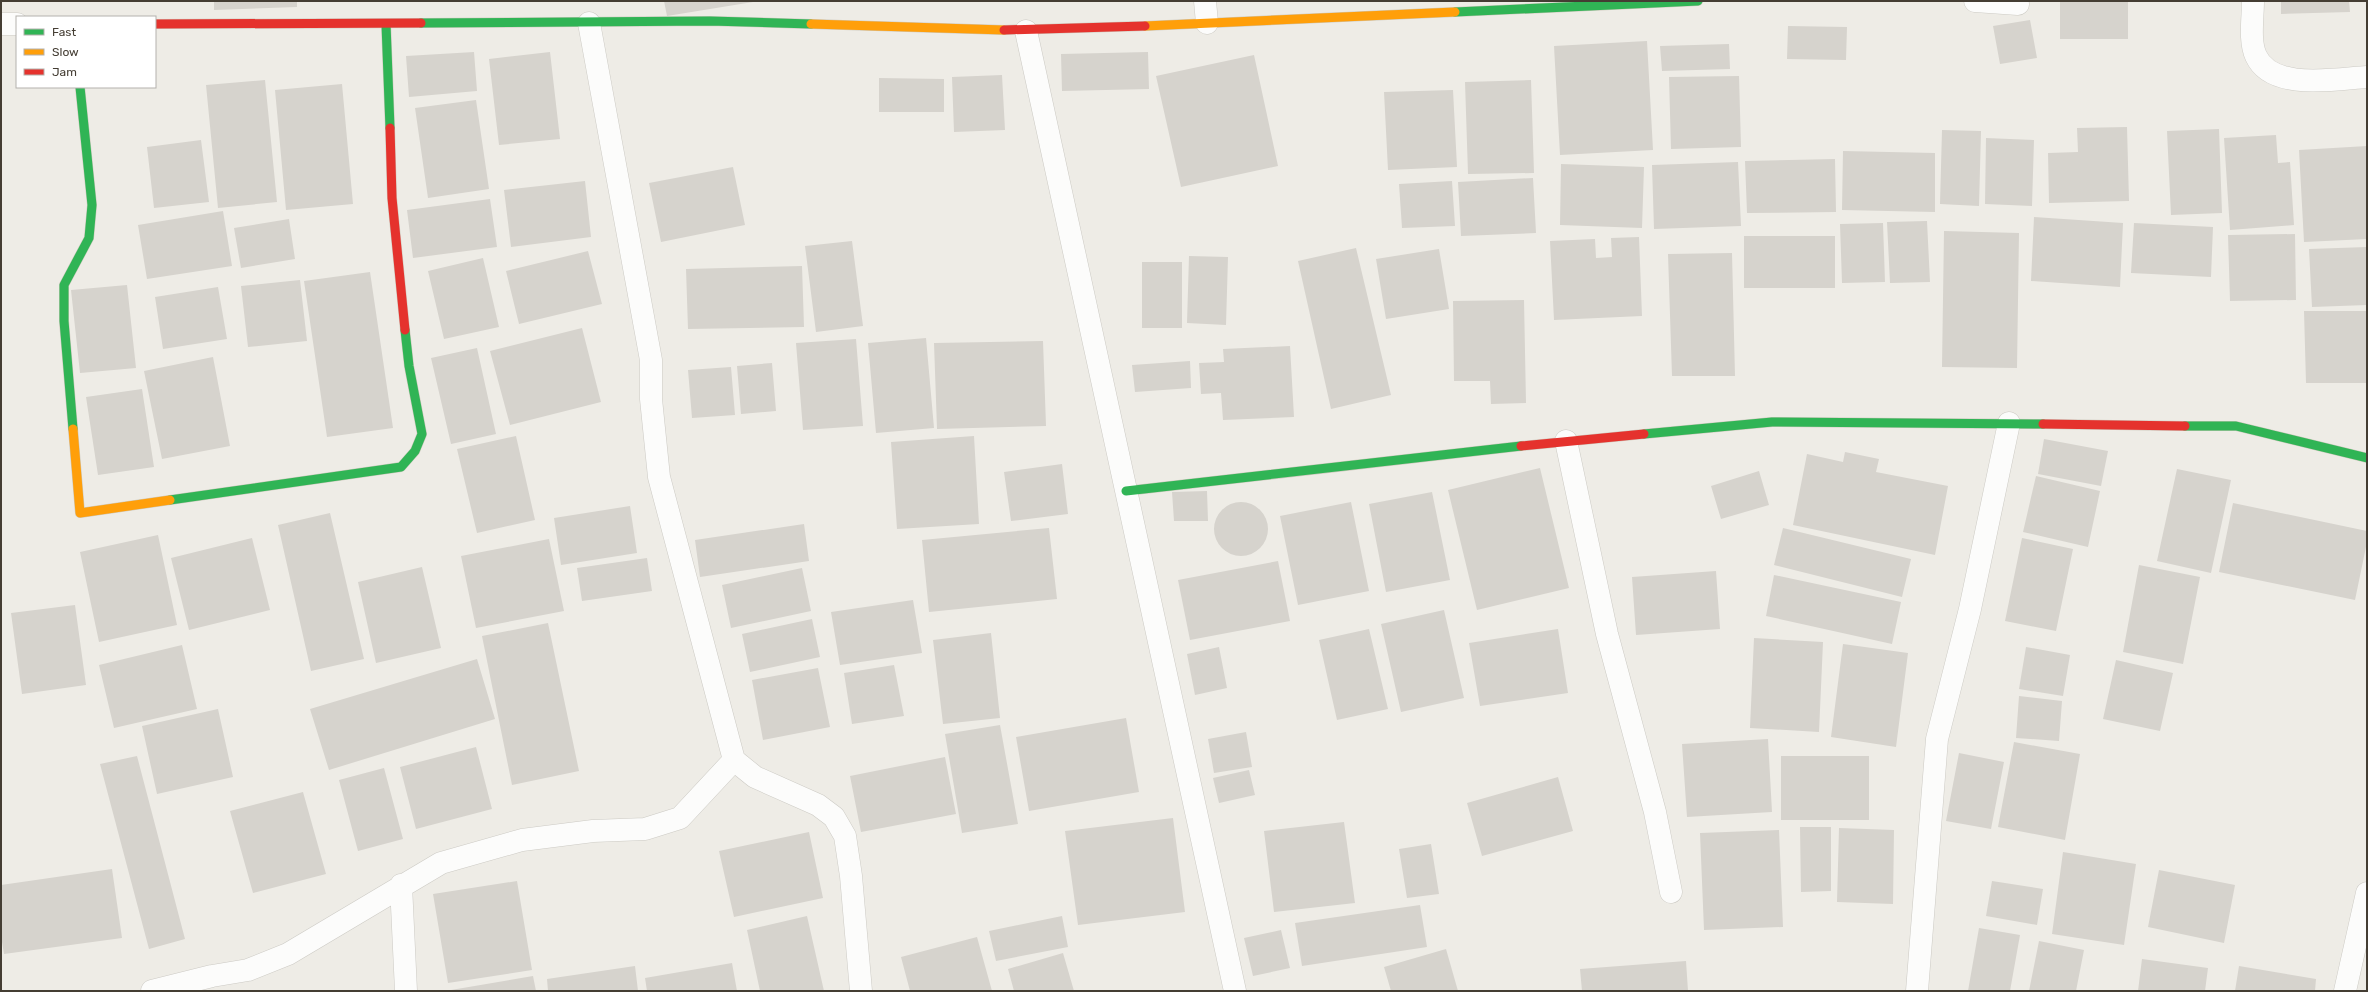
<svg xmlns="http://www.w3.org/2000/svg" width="2368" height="992" font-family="Rubik,sans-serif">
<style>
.building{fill:#d6d3cd}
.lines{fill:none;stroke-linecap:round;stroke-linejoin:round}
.street-casing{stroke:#cccac4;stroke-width:23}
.fast-casing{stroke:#cec9bd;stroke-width:10}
.slow-casing{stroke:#cec9bd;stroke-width:10}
.jam-casing{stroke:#cec9bd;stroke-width:10}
.street{stroke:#fcfcfb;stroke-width:22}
.fast{stroke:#30b455;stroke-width:9}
.slow{stroke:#ff9f0a;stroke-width:9}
.jam{stroke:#e5322d;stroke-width:9}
</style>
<rect width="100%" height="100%" fill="#eeece6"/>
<path class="building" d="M214,1H297V7L214,10Z
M664,1H753V2L667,16Z
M2060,1H2128V39H2060Z
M2281,1H2349L2350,12L2281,14Z
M2030,20L2037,58L2000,64L1993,26Z
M1788,26L1847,27L1846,60L1787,59Z
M1647,41L1653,150L1560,155L1554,46Z
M1729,44L1730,69L1662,71L1660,46Z
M474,52L477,91L409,97L406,56Z
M550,52L560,139L499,145L489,59Z
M1148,52L1149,89L1062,91L1061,54Z
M1254,55L1278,166L1181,187L1156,76Z
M1002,75L1005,130L954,132L952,77Z
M1739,76L1741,147L1671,149L1669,77Z
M879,78L944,79V112H879Z
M265,80L277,202L218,208L206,85Z
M1531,80L1534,173L1468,174L1465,82Z
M342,84L353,204L286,210L275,90Z
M1453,90L1457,167L1388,170L1384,92Z
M476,100L489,189L428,198L415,108Z
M2127,127L2129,201L2049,203L2048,153L2078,152L2077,128Z
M2219,129L2222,213L2171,215L2167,131Z
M1942,130L1981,131L1979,206L1940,204Z
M2276,135L2278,163L2290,162L2294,225L2230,230L2224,138Z
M1986,138L2034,140L2032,206L1985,204Z
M201,140L209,202L154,208L147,147Z
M2367,146V239L2304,242L2299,150Z
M1843,151L1935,153V212L1842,210Z
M1835,159L1836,212L1747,213L1745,161Z
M1738,162L1741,226L1654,229L1652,165Z
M1561,164L1644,167L1642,228L1560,225Z
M733,167L745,225L661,242L649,183Z
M1533,178L1536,233L1461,236L1458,182Z
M585,181L591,237L511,247L504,190Z
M1452,181L1455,226L1402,228L1399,184Z
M490,199L497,247L413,258L407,210Z
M223,211L232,266L147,279L138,225Z
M2034,217L2123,223L2120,287L2031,281Z
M289,219L295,259L241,268L234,228Z
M1927,221L1930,282L1890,283L1887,222Z
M1883,223L1885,282L1842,283L1840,224Z
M2134,223L2213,227L2211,277L2131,273Z
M1944,231L2019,233L2017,368L1942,367Z
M2295,234L2296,300L2230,301L2228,235Z
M1744,236H1835V288H1744Z
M1639,237L1642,316L1554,320L1550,241L1595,239L1596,258L1612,257L1611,238Z
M852,241L863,326L816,332L805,246Z
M2367,247V305L2312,307L2309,249Z
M1356,248L1391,395L1331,409L1298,261Z
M1439,249L1449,309L1386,319L1376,259Z
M588,251L602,304L519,324L506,271Z
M1732,253L1735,376H1672L1668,254Z
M1189,256L1228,257L1226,325L1187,323Z
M483,258L499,327L444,339L428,271Z
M1142,262H1182V328H1142Z
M802,266L804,327L688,329L686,269Z
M370,272L393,428L327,437L304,281Z
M300,280L307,341L248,347L241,286Z
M127,285L136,368L80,373L71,290Z
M218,287L227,339L163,349L155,297Z
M1524,300L1526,403L1491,404L1490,381H1454L1453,301Z
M2304,311H2367V383H2306Z
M582,328L601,402L510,425L490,351Z
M926,338L934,428L876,433L868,343Z
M856,339L863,426L803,430L796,343Z
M1043,341L1046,426L937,429L934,343Z
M1290,346L1294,417L1223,420L1221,393L1201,394L1199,363L1224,362L1223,349Z
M477,348L496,434L451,444L431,358Z
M213,357L230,446L162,459L144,371Z
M1190,361L1191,388L1135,392L1132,365Z
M772,363L776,411L741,414L737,366Z
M731,367L735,415L692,418L688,370Z
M142,389L154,467L98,475L86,397Z
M516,436L535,520L477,533L457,449Z
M974,436L979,524L897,529L891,442Z
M2044,439L2108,451L2101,486L2038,474Z
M1845,452L1879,459L1876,472L1948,486L1935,555L1793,525L1807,454L1843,462Z
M1062,464L1068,514L1011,521L1004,472Z
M1540,468L1569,588L1477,610L1448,490Z
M2177,469L2231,480L2211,573L2157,561Z
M1759,471L1769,505L1721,519L1711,486Z
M2036,476L2100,491L2088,547L2023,532Z
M1207,491L1208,521H1174L1172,492Z
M1432,492L1450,580L1386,592L1369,504Z
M1351,502L1369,591L1298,605L1280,516Z
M1214 529a27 27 0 1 1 54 0a27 27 0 1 1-54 0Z
M2233,503L2367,531V542L2355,600L2219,572Z
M630,506L637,553L561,565L554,518Z
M330,513L364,659L311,671L278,525Z
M804,524L809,561L700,577L695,540Z
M1049,528L1057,599L929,612L922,540Z
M1783,528L1911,559L1902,597L1774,565Z
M158,535L177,625L99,642L80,552Z
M252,538L270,610L189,630L171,558Z
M2022,538L2073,549L2056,631L2005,621Z
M549,539L564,611L476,628L461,556Z
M647,558L652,591L582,601L577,568Z
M1278,561L1290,621L1190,640L1178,580Z
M2139,565L2200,577L2183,664L2123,652Z
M422,567L441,648L376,663L358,582Z
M802,568L811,611L731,628L722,585Z
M1716,571L1720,629L1636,635L1632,577Z
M1774,575L1901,602L1892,644L1766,616Z
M913,600L922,653L840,665L831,612Z
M75,605L86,685L22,694L11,613Z
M1444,610L1464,698L1401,712L1381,624Z
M812,619L820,657L750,672L742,634Z
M548,623L579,771L512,785L482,636Z
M1369,629L1388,709L1337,720L1319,640Z
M1558,629L1568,693L1480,706L1469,643Z
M991,633L1000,718L943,724L933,640Z
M1754,638L1823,642L1819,732L1750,728Z
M1843,644L1908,653L1896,747L1831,737Z
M182,645L197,709L114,728L99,665Z
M1219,647L1227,688L1195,695L1187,654Z
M2026,647L2070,655L2063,696L2019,689Z
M477,659L495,719L329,770L310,709Z
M2116,660L2173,673L2160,731L2103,719Z
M894,665L904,716L852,724L844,673Z
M818,668L830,727L763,740L752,680Z
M2019,696L2062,701L2059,741L2016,738Z
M218,709L233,777L157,794L142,726Z
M1126,718L1139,792L1029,811L1016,737Z
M1000,725L1018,824L962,833L945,734Z
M1246,732L1252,767L1214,773L1208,739Z
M1768,739L1772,812L1687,817L1682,744Z
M2014,742L2080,754L2065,840L1998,827Z
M476,747L492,809L416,829L400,767Z
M1959,753L2004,762L1991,829L1946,821Z
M137,756L185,939L149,949L100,764Z
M1781,756H1869V820H1781Z
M945,757L956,814L861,832L850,776Z
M384,768L403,839L358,851L339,780Z
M1249,770L1255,795L1219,803L1213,778Z
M1558,777L1573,831L1482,856L1467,803Z
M303,792L326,874L253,893L230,811Z
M1173,818L1185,912L1078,925L1065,831Z
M1344,822L1355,903L1274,912L1264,831Z
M1800,827H1831V891L1801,892Z
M1839,828L1894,830L1893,904L1837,902Z
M1779,830L1783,927L1704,930L1700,833Z
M809,832L823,898L734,917L719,851Z
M1431,844L1439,894L1407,898L1399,849Z
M2063,852L2136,864L2124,945L2052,934Z
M112,869L122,938L4,954L1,936V885Z
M2159,870L2235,885L2224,943L2148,927Z
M517,881L532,970L448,983L433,894Z
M1992,881L2043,889L2037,925L1986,916Z
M1420,905L1427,947L1302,966L1295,923Z
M807,916L824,991H760L747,930Z
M1062,916L1068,947L996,961L989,931Z
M1979,928L2020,935L2010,991H1968Z
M1281,930L1290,968L1253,976L1244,938Z
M977,937L992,991H910L901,957Z
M2039,941L2084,950L2076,991H2029Z
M1446,949L1458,991H1391L1384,967Z
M1063,953L1074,991H1014L1008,969Z
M2142,959L2208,968L2205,991H2138Z
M1686,961L1688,991H1582L1580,969Z
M732,963L737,991H647L645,978Z
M635,966L638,991H548L547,979Z
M2239,966L2316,979L2315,991H2235Z
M533,976L536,991H451V990Z"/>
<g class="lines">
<g class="street-casing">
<path id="street" d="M1205,1L1207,23
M1975,1L2018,4
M2253,1C2253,18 2249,41 2256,56C2272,91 2335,79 2367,77
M589,23L651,360V399L659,477L734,760L755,777L818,805L834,817L845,836L851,876L861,991
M1,24H17
M1026,31L1235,991
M1566,441L1607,634L1655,812L1671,892
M401,885L406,991
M152,991L212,976L248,970L288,954L441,863L522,840L593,831L645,829L680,818L734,760
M1917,991L1937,739L1970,609L2009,423
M2345,991L2367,893"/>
</g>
<g class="fast-casing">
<path id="fast" d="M1455,12L1698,1
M421,23L710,21L811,24
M386,24L390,128
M2185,426H2236L2367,458
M73,429L64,321V285L89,238L92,205L80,87
M1644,434L1772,422L2043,424
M1126,491L1521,446
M170,500L401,467L415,451L422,434L409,366L405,330"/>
</g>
<g class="slow-casing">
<path id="slow" d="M811,24L1004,30
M1145,26L1455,12
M73,429L80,513L170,500"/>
</g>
<g class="jam-casing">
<path id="jam" d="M155,24L421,23
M1004,30L1145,26
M390,128L392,198L405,330
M2043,424L2185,426
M1521,446L1644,434"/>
</g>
<use href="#street" class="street"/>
<use href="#fast" class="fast"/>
<use href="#slow" class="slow"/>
<use href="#jam" class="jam"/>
</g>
<rect width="2368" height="992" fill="none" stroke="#443d33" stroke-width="4"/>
<rect x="16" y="16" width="140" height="72" fill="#ffffff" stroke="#b4b1ad"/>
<rect x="24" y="29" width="20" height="6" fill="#30b455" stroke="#b4b1ad"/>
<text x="52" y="36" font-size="12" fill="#443d33">Fast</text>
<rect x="24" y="49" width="20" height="6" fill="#ff9f0a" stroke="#b4b1ad"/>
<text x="52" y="56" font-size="12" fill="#443d33">Slow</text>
<rect x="24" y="69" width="20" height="6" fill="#e5322d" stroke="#b4b1ad"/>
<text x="52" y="76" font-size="12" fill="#443d33">Jam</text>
</svg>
